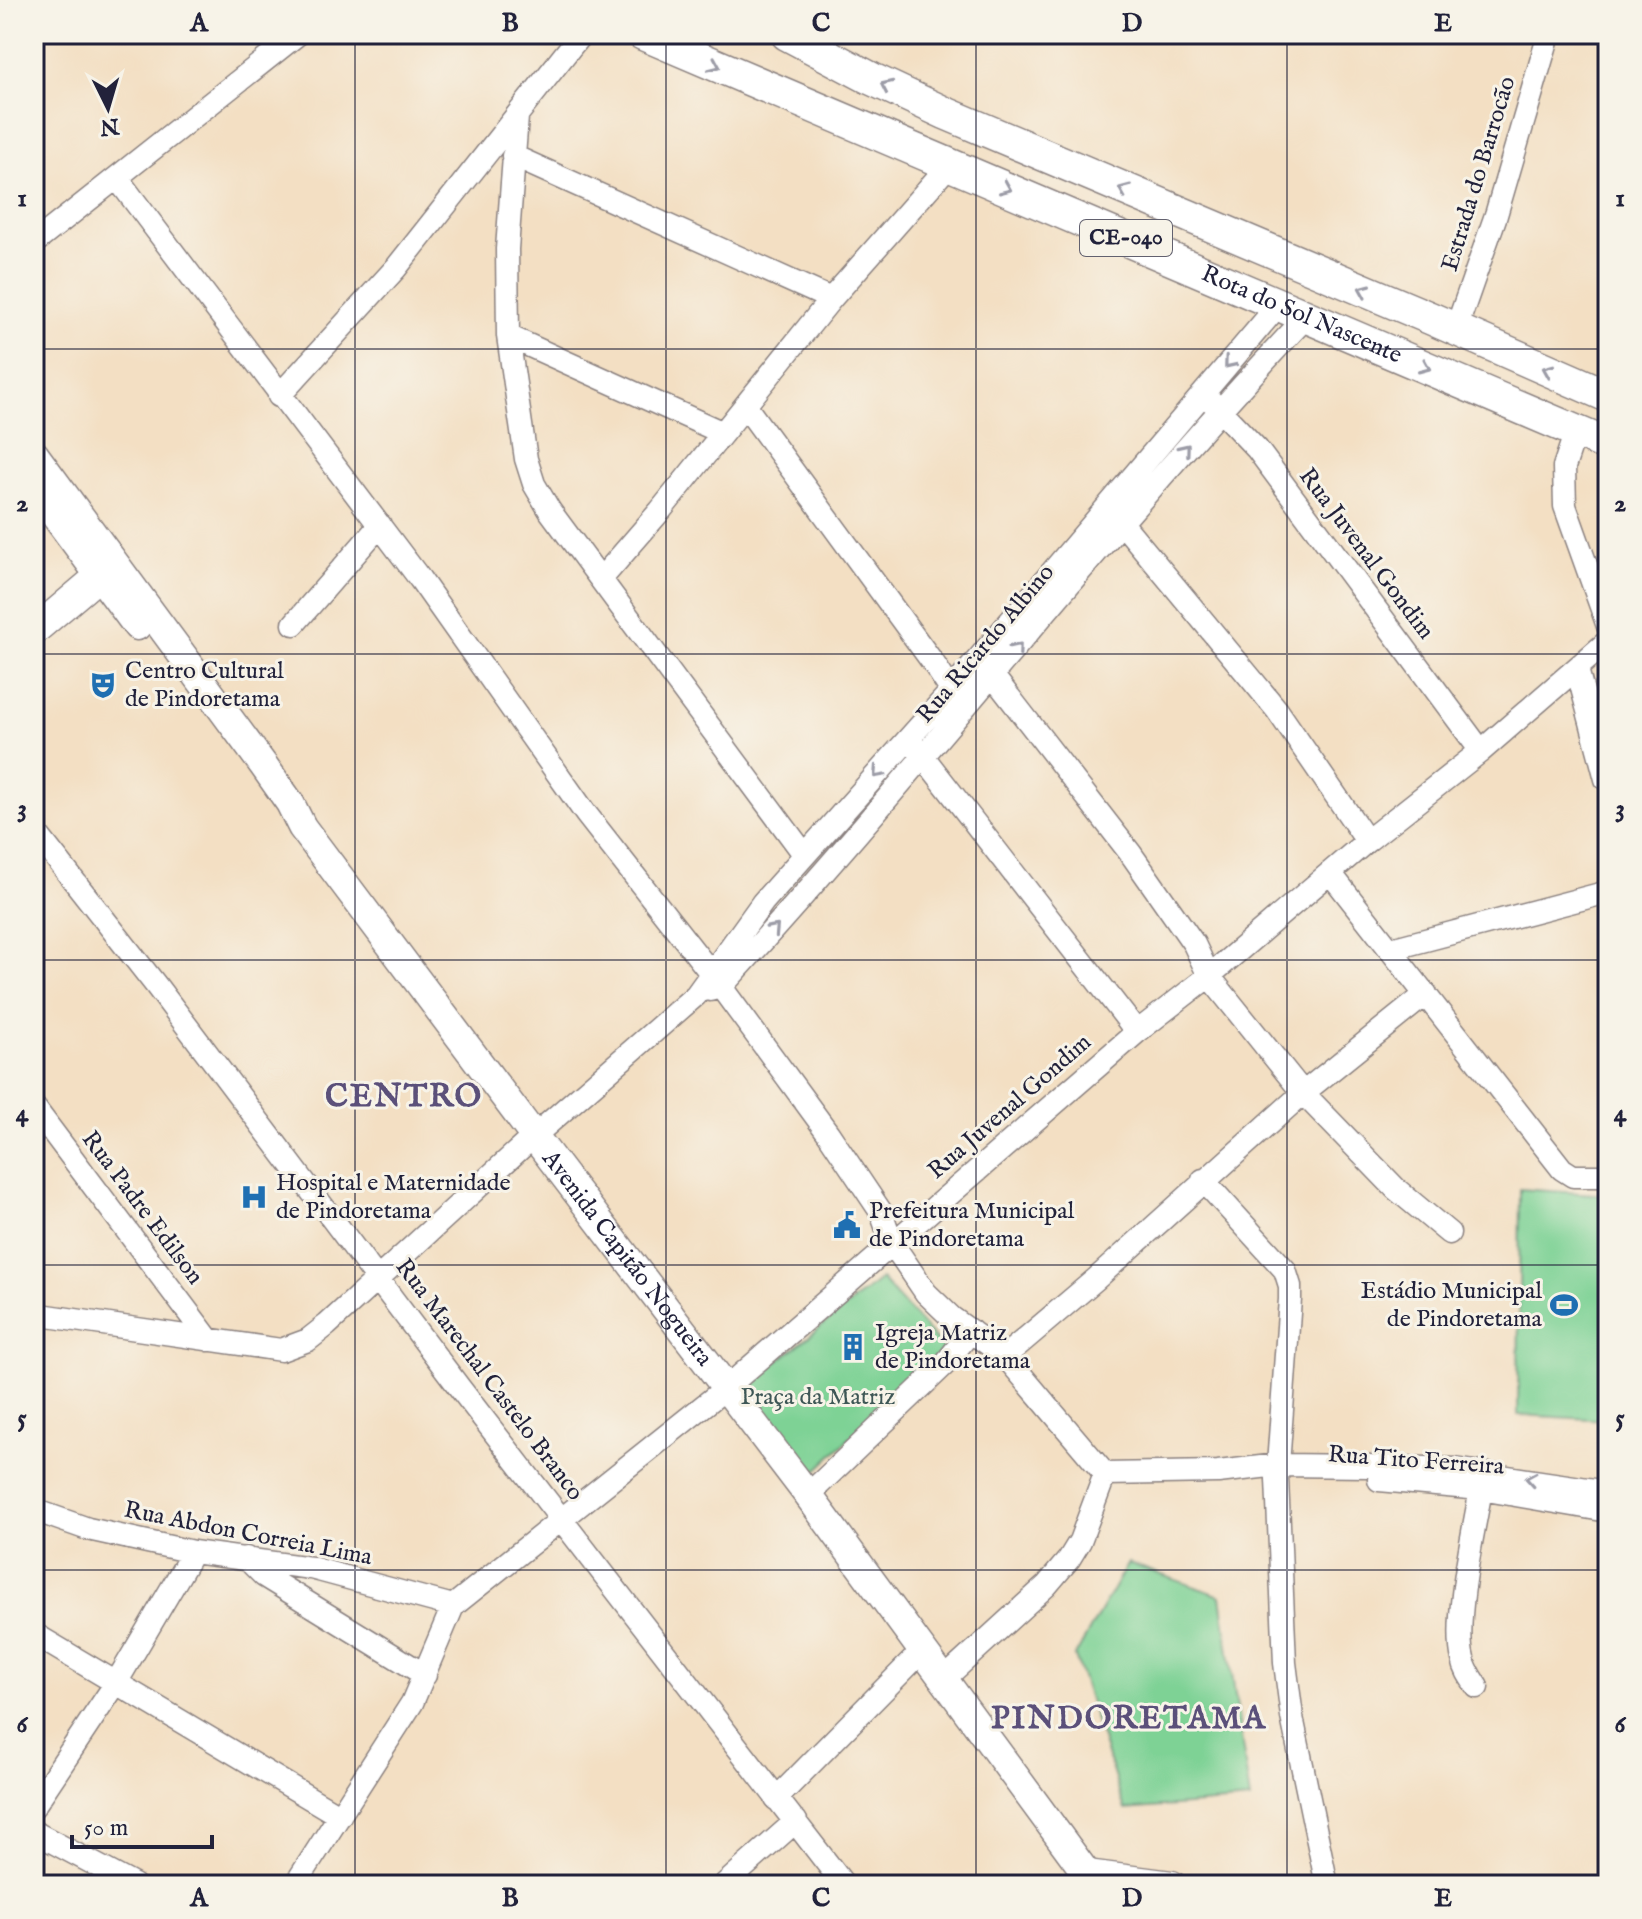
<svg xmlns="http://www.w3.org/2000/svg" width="1642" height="1919" font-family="'IM FELL English',serif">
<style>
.green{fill:#7ed295;stroke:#507a68;stroke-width:2}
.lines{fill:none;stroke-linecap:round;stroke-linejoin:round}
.minor-casing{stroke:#8a807f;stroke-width:25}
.major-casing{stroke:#8a807f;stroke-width:31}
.highway-casing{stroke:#8a807f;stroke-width:35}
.minor{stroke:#fff;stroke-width:22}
.major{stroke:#fff;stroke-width:28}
.highway{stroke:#fff;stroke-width:32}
.oneway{stroke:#9c9ca7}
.grid{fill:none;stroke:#22223b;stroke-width:2;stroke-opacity:0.55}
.labels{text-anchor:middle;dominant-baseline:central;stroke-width:6;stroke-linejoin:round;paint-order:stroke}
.shield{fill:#f7f3e8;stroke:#62616f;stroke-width:2}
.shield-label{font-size:22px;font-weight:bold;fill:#22223b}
.street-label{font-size:24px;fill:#22223b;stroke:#f7f3e8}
.poi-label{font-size:24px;fill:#22223b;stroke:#f7f3e8;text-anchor:start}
.park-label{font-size:24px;fill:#3e5756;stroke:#f7f3e8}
.district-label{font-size:32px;font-weight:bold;letter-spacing:2px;fill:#5b507a;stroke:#f7f3e8}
.neatline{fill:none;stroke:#22223b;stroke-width:3}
.grid-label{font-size:26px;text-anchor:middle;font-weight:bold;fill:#22223b}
</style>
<rect width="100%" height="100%" fill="#f7f3e8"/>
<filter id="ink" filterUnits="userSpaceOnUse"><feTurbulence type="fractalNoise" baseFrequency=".0125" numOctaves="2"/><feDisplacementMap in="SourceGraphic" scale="16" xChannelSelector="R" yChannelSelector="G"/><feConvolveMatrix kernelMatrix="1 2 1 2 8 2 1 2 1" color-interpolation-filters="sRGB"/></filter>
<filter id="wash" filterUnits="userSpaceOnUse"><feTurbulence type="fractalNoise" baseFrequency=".006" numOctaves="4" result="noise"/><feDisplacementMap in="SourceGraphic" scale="32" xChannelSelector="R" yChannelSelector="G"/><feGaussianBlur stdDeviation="1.8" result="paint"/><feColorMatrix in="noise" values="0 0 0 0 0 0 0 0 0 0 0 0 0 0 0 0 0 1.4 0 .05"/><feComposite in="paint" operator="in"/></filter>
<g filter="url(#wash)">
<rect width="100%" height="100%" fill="#f3dfc3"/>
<path class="green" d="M1520,1189L1608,1195V1420L1518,1415Z
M881,1279L944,1349L808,1478L744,1388Z
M1128,1563L1221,1596L1250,1800L1125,1810L1075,1656Z"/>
</g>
<g filter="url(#ink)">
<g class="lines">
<g class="minor-casing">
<path id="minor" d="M517,117L507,249L508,336L526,459L534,484L550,511L804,854
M513,156L831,299
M117,178L420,579L586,814L710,972L828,1133L881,1212L892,1243L926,1293L952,1318L1005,1356L1105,1474L1080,1541L1069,1559L1047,1585L944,1679
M34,243L298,34
M1456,329L1496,215L1549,34
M508,336L723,433
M279,396L396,268L581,34
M1211,401L1257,449L1481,751
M746,407L934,664L958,701
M1576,431L1564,467L1565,506L1608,626
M1122,523L1277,710L1367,841
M601,579L660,511L831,299L950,164
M294,624L380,525
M1577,669L1606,779
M993,676L1131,854L1194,944L1209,976L1303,1093L1396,1189L1449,1233
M915,746L1137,1032
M34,830L155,984L459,1387L844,1885
M1331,874L1562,1169L1573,1176H1608
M1391,949L1608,892
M710,990L721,987C922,768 1103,532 1307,316
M34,1107L209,1340
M1203,1180L1285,1270L1290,1286V1299L1277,1479L1285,1663L1292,1717L1327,1885
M34,1314L281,1350L308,1340L327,1325L534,1136L696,995L763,902L951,691L1280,303
M1005,1356L1096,1279L1303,1093L1426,994
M1105,1474L1218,1472L1278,1465L1369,1466L1455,1469L1608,1492
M1379,1480L1481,1489L1608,1511
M808,1495L944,1365L971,1331
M34,1510L88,1529L193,1552L311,1568L453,1606
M246,1558L264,1576L425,1675
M34,1634L340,1816
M1477,1687C1471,1678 1465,1670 1463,1659C1453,1621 1474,1530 1481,1489
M776,1799L923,1650
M34,1806L116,1683L193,1552
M34,1832L134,1885
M295,1885L412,1703L453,1606L726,1388L1137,1032L1209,976L1367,841L1481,751L1608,641
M724,1885L796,1821"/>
</g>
<g class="major-casing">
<g id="major">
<path id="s1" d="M34,454L264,766L290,803L302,827L534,1136L808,1495L1095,1885"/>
<path d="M34,487L137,626"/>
<path d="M34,631L112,565"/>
<path d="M1087,1874L1172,1885"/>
</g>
</g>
<g class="highway-casing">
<g id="highway">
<path id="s2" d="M643,34L1608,445"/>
<path d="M787,34L872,79L945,113L1430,318L1608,396"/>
</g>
</g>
<use href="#minor" class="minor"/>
<use href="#major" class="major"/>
<use href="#highway" class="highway"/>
</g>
<defs><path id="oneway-chevron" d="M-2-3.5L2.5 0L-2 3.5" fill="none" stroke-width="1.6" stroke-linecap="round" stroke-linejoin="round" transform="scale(2)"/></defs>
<g class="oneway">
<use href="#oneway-chevron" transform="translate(715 65) rotate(23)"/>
<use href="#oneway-chevron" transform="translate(886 86) rotate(-155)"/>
<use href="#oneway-chevron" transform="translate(1006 188) rotate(23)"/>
<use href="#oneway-chevron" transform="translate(1124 190) rotate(-157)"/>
<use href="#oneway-chevron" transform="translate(1364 290) rotate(-157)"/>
<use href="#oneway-chevron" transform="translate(1229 363) rotate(130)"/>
<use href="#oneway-chevron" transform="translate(1425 367) rotate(23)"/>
<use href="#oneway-chevron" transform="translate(1548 370) rotate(-157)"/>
<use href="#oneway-chevron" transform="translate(1185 449) rotate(-50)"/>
<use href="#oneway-chevron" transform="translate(1017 648) rotate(-50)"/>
<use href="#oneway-chevron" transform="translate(878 773) rotate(132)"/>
<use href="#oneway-chevron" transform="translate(774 929) rotate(-47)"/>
<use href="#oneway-chevron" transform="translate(1531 1479) rotate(-171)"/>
</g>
</g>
<path class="grid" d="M355,34V1885M666,34V1885M976,34V1885M1287,34V1885M34,349H1608M34,654H1608M34,960H1608M34,1265H1608M34,1570H1608"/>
<defs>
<g id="theatre-bare" transform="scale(2.16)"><path d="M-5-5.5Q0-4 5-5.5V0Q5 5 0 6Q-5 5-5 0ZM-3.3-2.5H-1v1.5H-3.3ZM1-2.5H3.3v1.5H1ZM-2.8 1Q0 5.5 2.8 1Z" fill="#1f6fb2" stroke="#f7f3e8" stroke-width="2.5" paint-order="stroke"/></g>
<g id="hospital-bare" transform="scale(2.16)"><path d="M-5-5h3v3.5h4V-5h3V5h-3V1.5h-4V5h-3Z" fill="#1f6fb2" stroke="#f7f3e8" stroke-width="2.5" paint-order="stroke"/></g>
<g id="civic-bare" transform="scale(2.16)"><path d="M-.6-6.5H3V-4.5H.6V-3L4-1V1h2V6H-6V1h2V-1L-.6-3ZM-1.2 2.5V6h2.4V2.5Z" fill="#1f6fb2" stroke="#f7f3e8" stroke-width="2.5" paint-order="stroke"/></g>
<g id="stadium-bare" transform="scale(2.16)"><path d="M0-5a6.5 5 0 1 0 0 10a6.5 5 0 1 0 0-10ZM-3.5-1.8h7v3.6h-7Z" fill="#1f6fb2" stroke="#f7f3e8" stroke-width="2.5" paint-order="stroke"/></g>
<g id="building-bare" transform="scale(2.16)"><path d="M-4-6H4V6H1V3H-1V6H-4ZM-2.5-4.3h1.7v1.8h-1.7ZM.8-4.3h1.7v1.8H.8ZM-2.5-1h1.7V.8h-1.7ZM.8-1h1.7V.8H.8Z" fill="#1f6fb2" stroke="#f7f3e8" stroke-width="2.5" paint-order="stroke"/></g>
</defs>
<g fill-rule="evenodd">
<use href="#theatre-bare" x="103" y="685"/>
<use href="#hospital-bare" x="254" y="1197"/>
<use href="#civic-bare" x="847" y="1225"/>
<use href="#stadium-bare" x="1564" y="1305"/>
<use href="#building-bare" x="853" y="1347"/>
</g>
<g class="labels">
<rect class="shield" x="1080" y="220" width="92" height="36" rx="6"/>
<g class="shield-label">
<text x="1126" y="238">CE-040</text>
</g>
<g class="street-label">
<text transform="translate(1479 174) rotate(-73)">Estrada do Barrocão</text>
<text stroke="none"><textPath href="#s2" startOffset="716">Rota do Sol Nascente</textPath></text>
<text transform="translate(1366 554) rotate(53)">Rua Juvenal Gondim</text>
<text transform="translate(986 644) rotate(-50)">Rua Ricardo Albino</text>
<text transform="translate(1010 1107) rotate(-41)">Rua Juvenal Gondim</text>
<text transform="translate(142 1208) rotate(53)">Rua Padre Edilson</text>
<text stroke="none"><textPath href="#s1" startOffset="1000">Avenida Capitão Nogueira</textPath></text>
<text transform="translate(489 1380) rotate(53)">Rua Marechal Castelo Branco</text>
<text transform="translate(1416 1461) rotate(4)">Rua Tito Ferreira</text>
<text transform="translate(248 1534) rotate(11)">Rua Abdon Correia Lima</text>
</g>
<g class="poi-label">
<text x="125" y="671">Centro Cultural<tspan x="125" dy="28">de Pindoretama</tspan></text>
<text x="276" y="1183">Hospital e Maternidade<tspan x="276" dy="28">de Pindoretama</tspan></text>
<text x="869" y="1211">Prefeitura Municipal<tspan x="869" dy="28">de Pindoretama</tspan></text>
<text x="1542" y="1291" text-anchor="end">Estádio Municipal<tspan x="1542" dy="28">de Pindoretama</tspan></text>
<text x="875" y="1333">Igreja Matriz<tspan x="875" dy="28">de Pindoretama</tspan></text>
</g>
<g class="park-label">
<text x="818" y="1397">Praça da Matriz</text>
</g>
<g class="district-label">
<text x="404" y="1097">CENTRO</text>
<text x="1129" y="1719">PINDORETAMA</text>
</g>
</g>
<rect width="1642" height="1919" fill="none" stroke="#f7f3e8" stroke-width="88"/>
<g transform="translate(108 108) rotate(175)" stroke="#f7f3e8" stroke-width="6" paint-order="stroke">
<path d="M0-6L14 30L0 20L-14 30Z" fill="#22223b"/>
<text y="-12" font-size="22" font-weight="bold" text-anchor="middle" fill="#22223b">N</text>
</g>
<path d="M72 1835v12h140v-12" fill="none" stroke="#22223b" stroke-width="4"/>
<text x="84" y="1835" font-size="24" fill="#22223b" stroke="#f7f3e8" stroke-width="6" paint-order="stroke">50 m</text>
<rect x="44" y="44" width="1554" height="1831" class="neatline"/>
<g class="grid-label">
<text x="199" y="31">A</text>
<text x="510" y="31">B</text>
<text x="821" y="31">C</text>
<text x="1132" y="31">D</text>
<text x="1443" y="31">E</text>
<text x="22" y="206">1</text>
<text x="1620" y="206">1</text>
<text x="22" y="511">2</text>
<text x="1620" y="511">2</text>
<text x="22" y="816">3</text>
<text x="1620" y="816">3</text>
<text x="22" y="1121">4</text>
<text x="1620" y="1121">4</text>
<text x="22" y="1426">5</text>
<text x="1620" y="1426">5</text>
<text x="22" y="1732">6</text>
<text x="1620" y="1732">6</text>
<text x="199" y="1906">A</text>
<text x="510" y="1906">B</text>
<text x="821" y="1906">C</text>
<text x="1132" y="1906">D</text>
<text x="1443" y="1906">E</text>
</g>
</svg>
